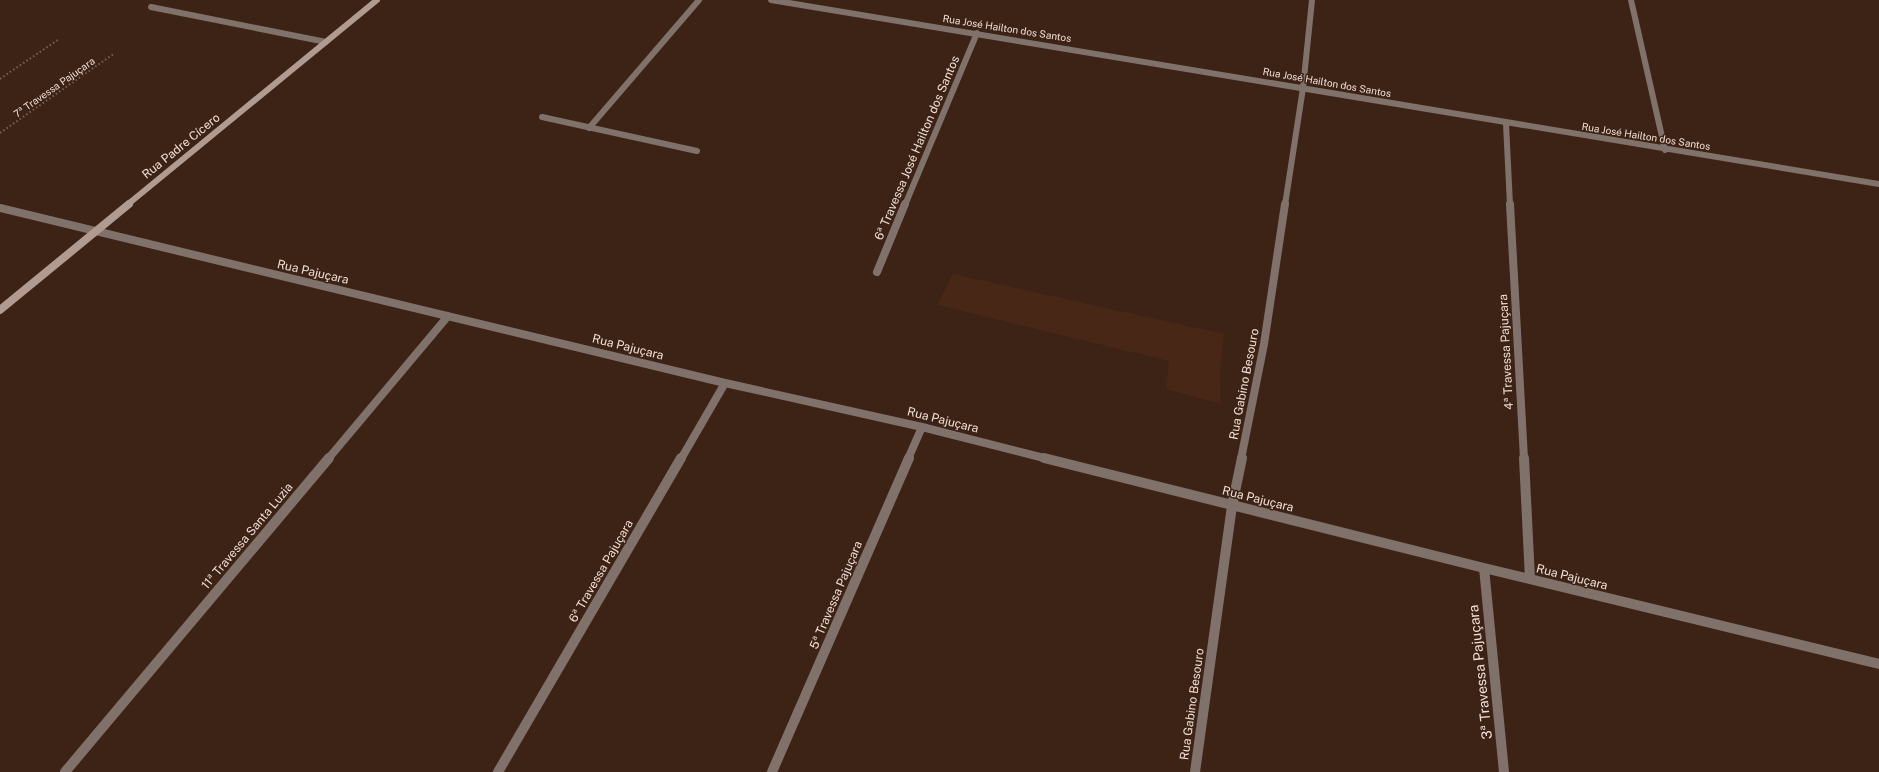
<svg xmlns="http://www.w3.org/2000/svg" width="1879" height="772" font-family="'Public Sans',sans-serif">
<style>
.built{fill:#482717}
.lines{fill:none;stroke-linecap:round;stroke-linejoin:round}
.path{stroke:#786155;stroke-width:2;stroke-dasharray:1.5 2.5;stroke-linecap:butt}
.street-far2{stroke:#80726b;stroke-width:6}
.street-far1{stroke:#80726b;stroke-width:8}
.street{stroke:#80726b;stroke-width:10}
.secondary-far1{stroke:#b19a90;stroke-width:6}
.secondary{stroke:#b19a90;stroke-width:8}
.labels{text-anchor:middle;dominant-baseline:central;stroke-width:3;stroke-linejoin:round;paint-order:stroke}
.far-street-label{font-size:10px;fill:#f1dfd7;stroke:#3d2316}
.street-label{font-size:12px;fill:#f1dfd7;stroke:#3d2316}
.near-street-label{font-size:14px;fill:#f1dfd7;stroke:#3d2316}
</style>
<rect width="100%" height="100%" fill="#3d2316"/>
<path class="built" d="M953,274L1224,334L1220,373L1221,404L1166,389L1169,361L937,305Z"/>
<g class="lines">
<path class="path" d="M0,79L59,39
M0,133L115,53"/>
<path class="street-far2" d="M771,0C1140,61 1509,125 1879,184
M1631,0L1665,150
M151,7L326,42
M542,117L697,151
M1506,124L1510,205
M589,128L699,0
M905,205L977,33
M1285,205L1303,88L1312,0"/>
<path class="street-far1" d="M1510,204L1524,459
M0,208L725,383L922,427L1048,459
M877,272L905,204
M328,459L448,316
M681,459L725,383
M908,459L922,427
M1241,459L1264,344L1285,204"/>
<path class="street" d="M1044,458L1484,568L1879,664
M1524,458L1530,579
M1484,568L1504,772
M65,772L329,458
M498,772L681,458
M772,772L909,458
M1195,772L1232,506L1242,458"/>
<path class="secondary-far1" d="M127,205L377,0"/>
<path class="secondary" d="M0,310L129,204"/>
</g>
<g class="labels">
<g class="far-street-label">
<text transform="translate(1007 28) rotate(9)">Rua José Hailton dos Santos</text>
<text transform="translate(1327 82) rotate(10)">Rua José Hailton dos Santos</text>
<text transform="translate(54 87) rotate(-35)">7ª Travessa Pajuçara</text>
<text transform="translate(1646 136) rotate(9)">Rua José Hailton dos Santos</text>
</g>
<g class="street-label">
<text transform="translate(181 146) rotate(-39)">Rua Padre Cícero</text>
<text transform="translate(917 148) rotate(-67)">6ª Travessa José Hailton dos Santos</text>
<text transform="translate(313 272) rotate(13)">Rua Pajuçara</text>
<text transform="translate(628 347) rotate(14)">Rua Pajuçara</text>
<text transform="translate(1506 352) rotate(-93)">4ª Travessa Pajuçara</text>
<text transform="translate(1244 384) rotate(-79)">Rua Gabino Besouro</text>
<text transform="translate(943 420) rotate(14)">Rua Pajuçara</text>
<text transform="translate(1258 499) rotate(14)">Rua Pajuçara</text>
<text transform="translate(247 536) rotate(-50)">11ª Travessa Santa Luzia</text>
<text transform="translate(601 571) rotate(-60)">6ª Travessa Pajuçara</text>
<text transform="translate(1572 577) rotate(14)">Rua Pajuçara</text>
<text transform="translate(836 595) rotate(-67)">5ª Travessa Pajuçara</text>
<text transform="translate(1192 704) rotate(-82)">Rua Gabino Besouro</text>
</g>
<g class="near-street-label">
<text transform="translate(1480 672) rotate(-96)">3ª Travessa Pajuçara</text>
</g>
</g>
</svg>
